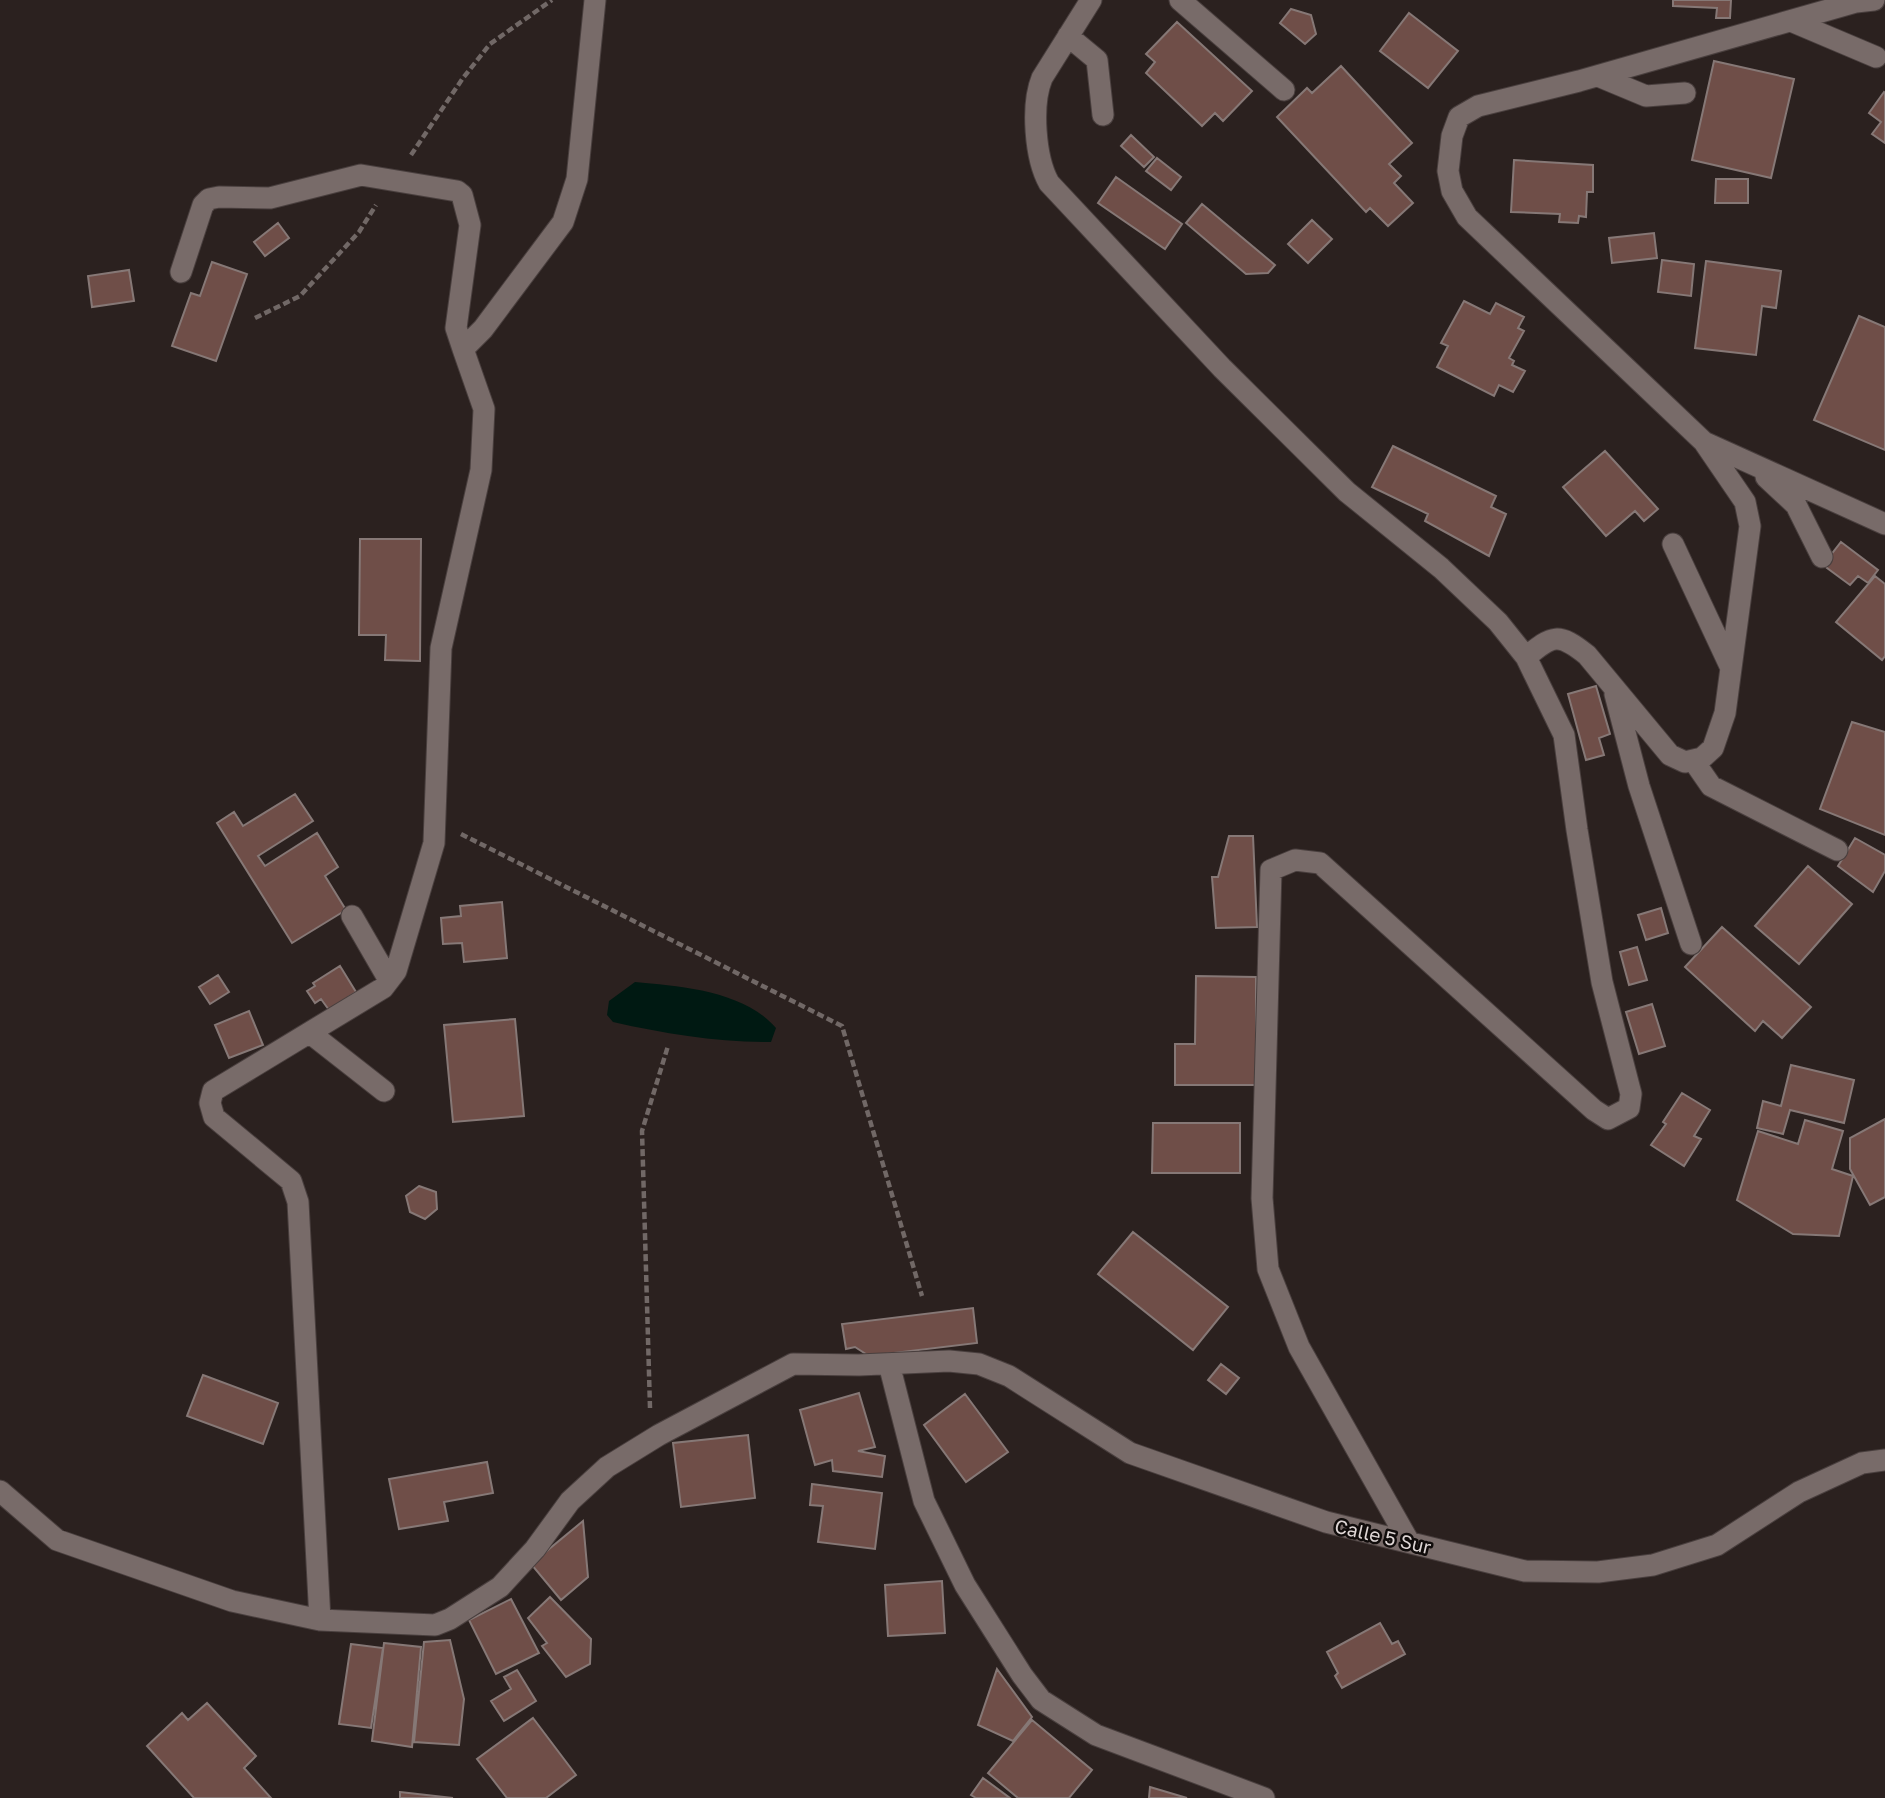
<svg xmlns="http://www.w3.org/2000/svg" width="1885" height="1798" font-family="'Golos Text',sans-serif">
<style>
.water{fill:#001912}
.building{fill:#6f4e48;stroke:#867876;stroke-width:2}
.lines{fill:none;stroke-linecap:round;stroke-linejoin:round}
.minor-casing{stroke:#493f3e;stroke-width:23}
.path{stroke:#716866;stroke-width:4.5;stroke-dasharray:7 3.5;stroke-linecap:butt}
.minor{stroke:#786b69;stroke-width:21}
.labels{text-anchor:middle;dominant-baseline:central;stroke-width:5;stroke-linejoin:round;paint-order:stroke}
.street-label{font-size:19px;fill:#ded6d5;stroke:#100c0b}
</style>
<rect width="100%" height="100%" fill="#2b211f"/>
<path class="water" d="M635,982C681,986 744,991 776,1028L771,1042C716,1042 666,1034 613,1022L607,1015L609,1001Z"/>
<path class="building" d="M1673,0H1731L1730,18H1716L1717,8L1673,6Z
M1291,9L1311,15L1316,34L1305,44L1280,23Z
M1409,13L1458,51L1428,88L1380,51Z
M1177,22L1252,91L1223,121L1215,113L1202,126L1146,73L1155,62L1146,54Z
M1714,61L1794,79L1771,178L1692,160Z
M1341,66L1412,143L1389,164L1401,176L1394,183L1413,203L1388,226L1370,208L1366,212L1277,117L1307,88L1312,93Z
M1884,92L1885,93V143L1872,134L1881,122L1869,113Z
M1131,135L1154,157L1144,167L1121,146Z
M1157,158L1181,177L1171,190L1146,171Z
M1514,160L1593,165V192H1587L1586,217L1579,216L1578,223L1559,222L1560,214L1511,212Z
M1116,177L1182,224L1165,249L1098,203Z
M1716,179H1748V203H1715Z
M1202,204L1275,265L1268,273L1246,274L1186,223Z
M1312,220L1332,239L1308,263L1288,244Z
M278,223L289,238L265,256L254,242Z
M1654,233L1657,258L1612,263L1609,238Z
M1662,260L1694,264L1691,296L1658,292Z
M1706,261L1781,271L1776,308L1762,306L1756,355L1695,348Z
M212,262L247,274L216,361L172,346L191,293L200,296Z
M129,270L134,301L92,307L88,276Z
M1464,301L1490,314L1496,303L1524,317L1518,328L1524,331L1509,358L1514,361L1512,365L1525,371L1513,392L1499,385L1494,396L1437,367L1448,346L1441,343Z
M1859,316L1885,327V450L1814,420Z
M1393,446L1496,496L1491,507L1506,514L1489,556L1425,521L1428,514L1372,487Z
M1605,451L1658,509L1644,521L1635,511L1606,536L1563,487Z
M360,539H421L420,661L385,660L386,635H359Z
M1841,542L1878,570L1868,583L1858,576L1850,585L1823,565Z
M1875,576L1885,584V656L1882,660L1836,622Z
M1596,686L1610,734L1599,738L1604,755L1586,760L1568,694Z
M1852,722L1885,732V835L1820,809Z
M295,794L313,821L258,856L265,866L317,833L338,867L325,876L346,910L292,943L217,823L234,812L243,826Z
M1229,836H1253L1257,927L1216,928L1212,877H1218Z
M1855,838L1885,855V871L1873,892L1838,866Z
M1808,866L1852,904L1799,964L1755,926Z
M502,902L507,958L464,962L462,943L443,944L441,918L461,916L460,906Z
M1661,908L1668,933L1646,940L1638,915Z
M1722,927L1811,1007L1782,1038L1763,1021L1755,1031L1685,967Z
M1637,947L1647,980L1629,985L1620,952Z
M340,966L356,992L329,1010L321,999L315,1003L307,991L315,986L313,983Z
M218,975L229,992L210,1004L199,987Z
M1196,976L1256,977V1085H1175V1044H1195Z
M1652,1004L1665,1046L1639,1054L1626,1012Z
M249,1011L263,1045L229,1058L215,1025Z
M515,1019L524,1116L453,1122L444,1025Z
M1791,1065L1854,1080L1844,1123L1790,1110L1783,1134L1757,1128L1763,1101L1781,1106Z
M1682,1093L1710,1110L1694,1136L1701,1139L1684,1166L1651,1145L1666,1124L1663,1122Z
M1885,1119V1197L1870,1205L1850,1169V1138Z
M1805,1120L1843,1131L1832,1169L1853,1176L1839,1236L1793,1234L1737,1200L1758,1131L1798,1144Z
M1153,1123H1240V1173H1152Z
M419,1186L436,1192L437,1209L425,1219L410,1212L406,1196Z
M1133,1232L1228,1307L1193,1350L1098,1274Z
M973,1308L977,1343L869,1356L855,1347L846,1349L842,1324Z
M1221,1364L1239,1378L1226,1394L1208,1380Z
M203,1375L278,1403L263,1444L187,1416Z
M859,1393L875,1447L858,1451L885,1456L882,1477L833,1471L832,1460L815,1465L800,1410Z
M965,1394L1008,1452L966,1482L924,1425Z
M748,1435L755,1498L681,1507L673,1443Z
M487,1462L493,1493L444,1502L448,1521L399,1529L389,1479Z
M812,1484L882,1493L875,1549L818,1542L823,1506L810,1505Z
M583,1521L588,1577L561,1600L531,1564Z
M942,1581L945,1633L888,1636L885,1585Z
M550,1597L591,1639L590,1664L566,1677L542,1646L547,1643L528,1618Z
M511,1599L539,1653L496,1674L469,1620Z
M1380,1623L1392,1644L1398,1641L1405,1654L1342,1688L1335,1676L1338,1673L1327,1652Z
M450,1640L464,1699L459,1745L414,1742L424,1642Z
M384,1643L421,1647L412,1747L372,1741Z
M351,1644L383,1648L371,1728L339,1724Z
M997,1669L1032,1717L1013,1741L978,1725Z
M517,1670L536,1701L504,1721L491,1701L511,1689L504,1677Z
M207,1703L256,1756L244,1768L271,1798H194L147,1746L182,1713L188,1720Z
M533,1718L576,1775L546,1798H507L477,1759Z
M1032,1720L1092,1770L1069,1798H1018L988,1773Z
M983,1778L1010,1798H976L971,1795Z
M1150,1787L1187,1798H1149Z
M400,1792L453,1798H400Z"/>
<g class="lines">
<g class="minor-casing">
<path id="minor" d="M1091,0L1042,78C1031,105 1035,158 1049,183L1222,368L1347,492L1441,568L1498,622L1526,657L1564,735L1577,830L1602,982L1631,1094L1629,1108L1608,1119L1594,1110L1320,863L1295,860L1271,870L1262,1198L1268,1269L1299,1347L1409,1542
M1180,0L1284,90
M1791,21L1876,57
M1068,36L1097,60L1103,115
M1598,76L1646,96L1685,93
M181,272L203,205L209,199L219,197L270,198L361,175L457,191L462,195L470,225L456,328L463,349
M1706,443L1885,524
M1766,477L1796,505L1822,557
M1673,544L1730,666
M1526,657C1553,635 1558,632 1587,655L1670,755L1685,762L1702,758L1713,748L1725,713L1750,526L1745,502L1704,442L1467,217L1452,191L1448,171L1452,136L1459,117L1478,106L1579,81L1856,2L1874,0
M1615,694L1639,786L1691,944
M1693,760L1711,786L1837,850
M352,916L389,980
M310,1033L384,1091
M889,1364L924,1501L965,1585L1022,1675L1041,1700L1096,1735L1264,1798
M0,1491L57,1540L232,1601L320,1620L435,1625L450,1619L500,1587L535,1549L570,1501L607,1467L659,1435L793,1364L859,1365L949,1361L979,1364L1009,1376L1130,1453L1326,1522L1525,1571L1598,1572L1653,1565L1717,1545L1799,1492L1862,1463L1885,1460
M320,1620L298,1202L291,1181L214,1117L210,1103L213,1091L383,988L396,971L434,843L441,648L481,470L484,409L463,349L483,329L563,222L577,179L595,0"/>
</g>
<path class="path" d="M411,155L463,78L490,44L552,0
M255,318L300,296L359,232L376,205
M461,834L842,1026L922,1296
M650,1408L642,1131L668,1046"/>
<use href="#minor" class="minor"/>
</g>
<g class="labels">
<g class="street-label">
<text transform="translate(1383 1536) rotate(13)">Calle 5 Sur</text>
</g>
</g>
</svg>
